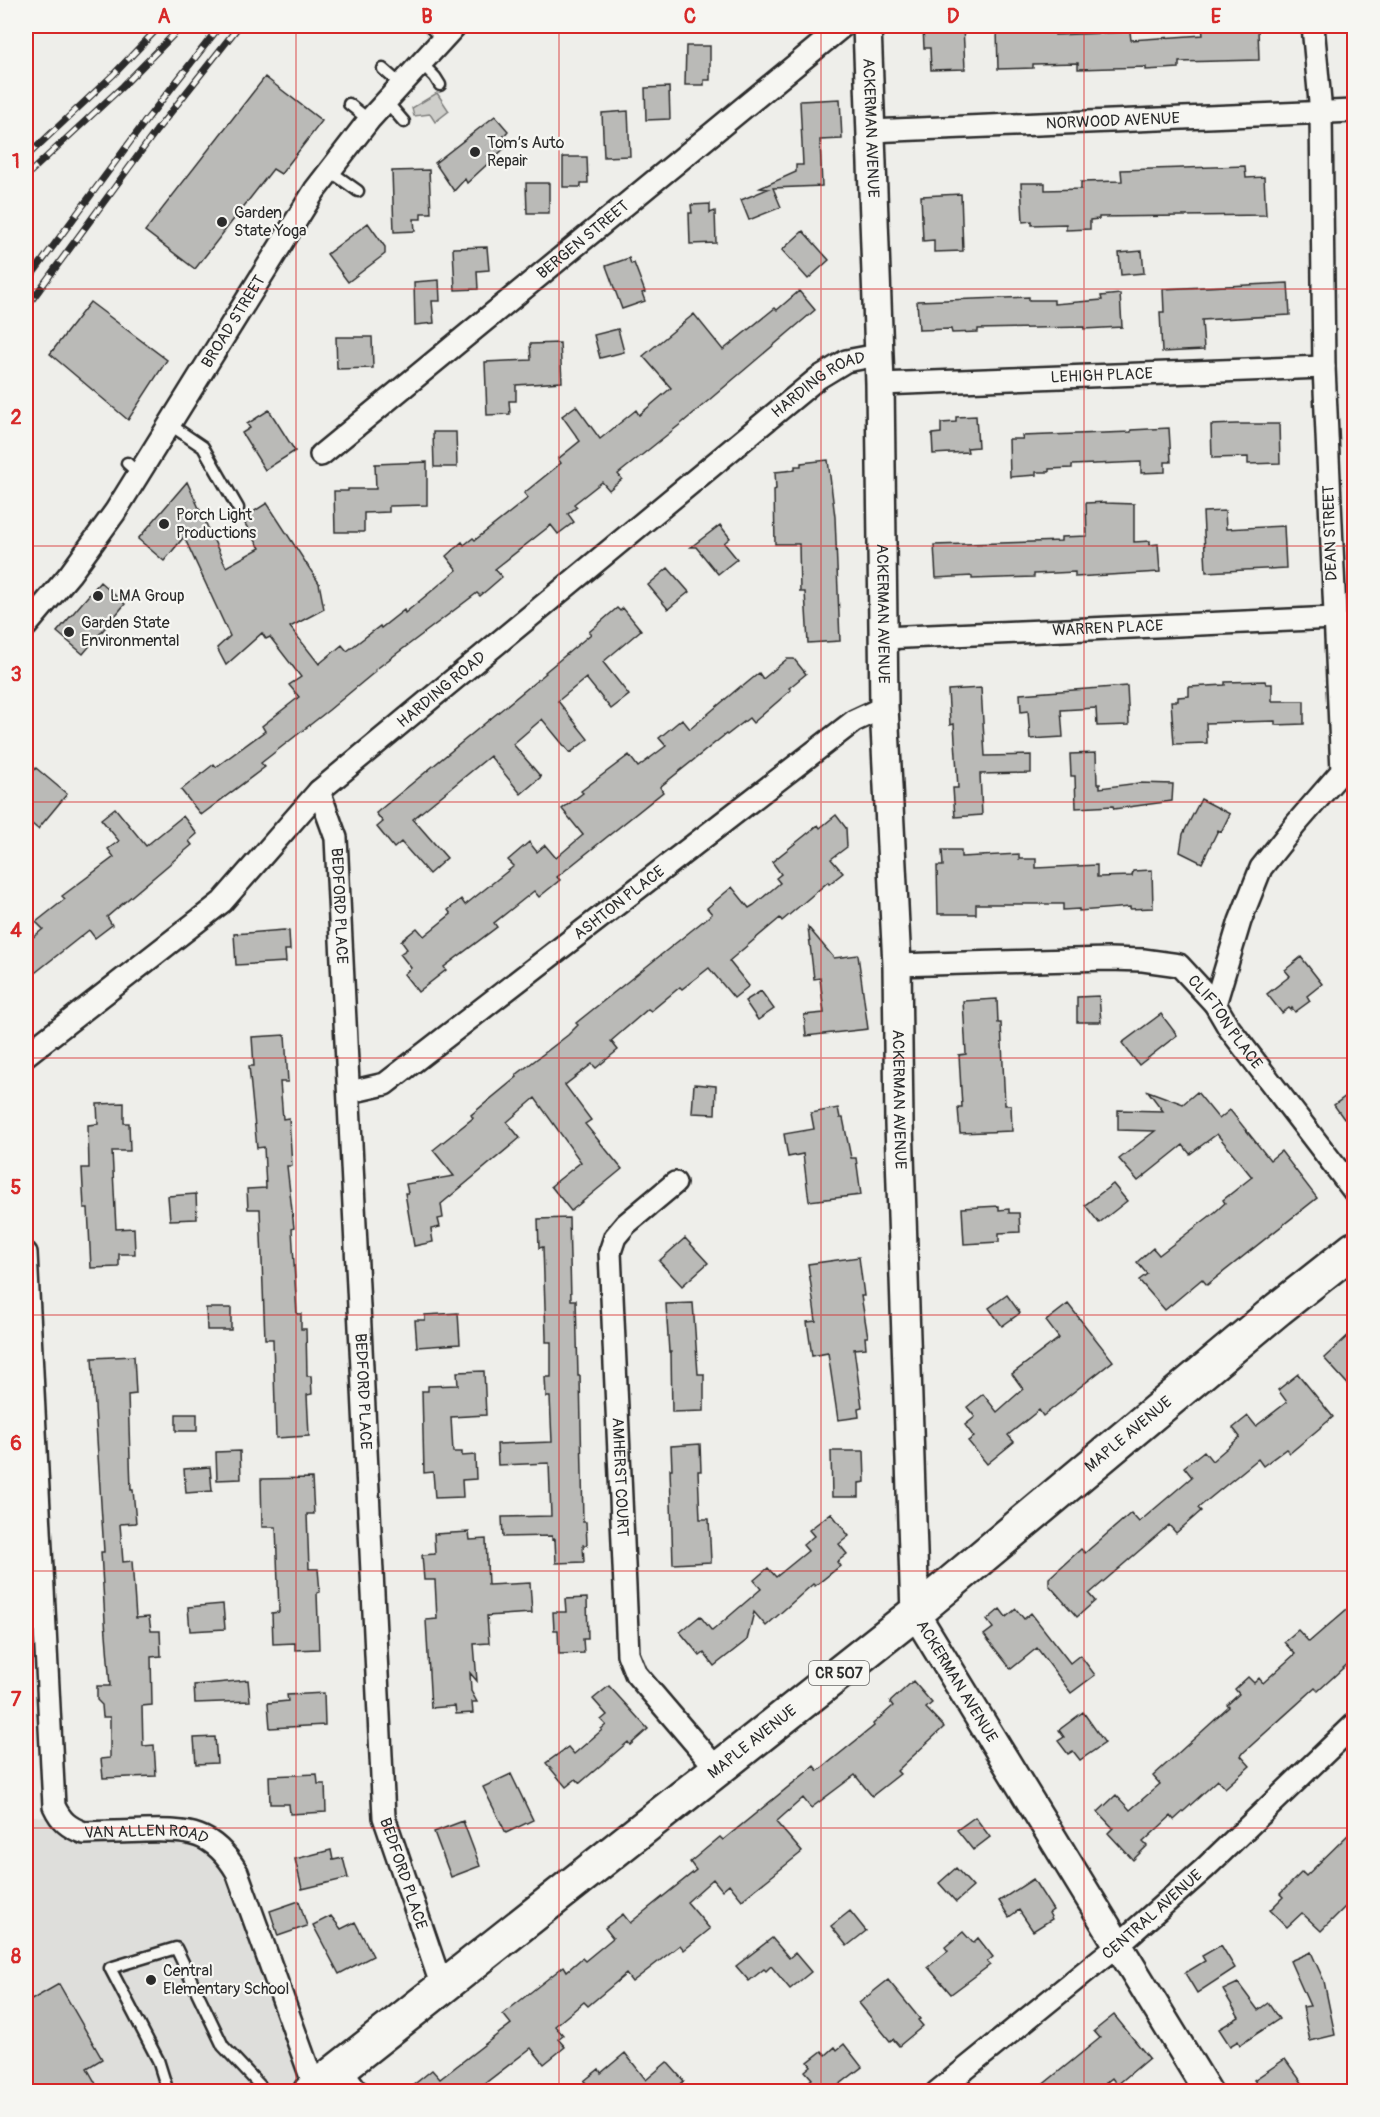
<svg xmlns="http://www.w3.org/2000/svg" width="1380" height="2117" font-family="Pangolin,sans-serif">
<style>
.built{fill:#dededb}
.green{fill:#cececa;stroke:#7c7c7a;stroke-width:1.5}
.building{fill:#babab7;stroke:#2b2b2b;stroke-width:1.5}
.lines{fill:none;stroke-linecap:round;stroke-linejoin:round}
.service-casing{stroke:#2b2b2b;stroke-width:15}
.minor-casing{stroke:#2b2b2b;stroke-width:26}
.tertiary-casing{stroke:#2b2b2b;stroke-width:32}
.primary-casing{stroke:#2b2b2b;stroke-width:38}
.service{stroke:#f6f6f2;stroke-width:10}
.minor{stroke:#f6f6f2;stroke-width:21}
.tertiary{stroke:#f6f6f2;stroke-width:27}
.primary{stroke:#f6f6f2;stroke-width:33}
.rail-casing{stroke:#2b2b2b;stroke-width:7}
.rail{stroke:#f6f6f2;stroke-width:4.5;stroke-dasharray:14;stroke-linecap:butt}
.grid{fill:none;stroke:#d62828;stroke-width:1.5;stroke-opacity:0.55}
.poi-dot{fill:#2b2b2b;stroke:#f6f6f2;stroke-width:2}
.labels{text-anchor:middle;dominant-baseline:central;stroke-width:4.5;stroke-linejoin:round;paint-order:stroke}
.shield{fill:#f6f6f2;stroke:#686867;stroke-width:1.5}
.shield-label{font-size:15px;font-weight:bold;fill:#2b2b2b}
.street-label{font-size:16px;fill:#2b2b2b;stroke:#f6f6f2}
.poi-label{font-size:16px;fill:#2b2b2b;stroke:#f6f6f2;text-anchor:start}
.neatline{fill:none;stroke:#d62828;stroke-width:2}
.grid-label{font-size:20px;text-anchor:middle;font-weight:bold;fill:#d62828}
</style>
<rect width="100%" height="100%" fill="#eeeeea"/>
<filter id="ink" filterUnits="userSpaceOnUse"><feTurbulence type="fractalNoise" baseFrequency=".0167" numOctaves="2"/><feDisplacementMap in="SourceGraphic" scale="12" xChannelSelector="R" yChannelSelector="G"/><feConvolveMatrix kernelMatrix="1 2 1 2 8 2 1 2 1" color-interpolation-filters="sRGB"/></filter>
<g filter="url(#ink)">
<path class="built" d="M26,1815L60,1819L216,1845L310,2092L26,2091Z"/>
<path class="green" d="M437,93L449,111L435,122L430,114L414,116L412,108Z"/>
<path class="building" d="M929,26H963L965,69L931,70L930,48H924L923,27Z
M1245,26V29H1258L1259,60L1179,62V68L1146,70V67L1078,69V63L1033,64V68L998,69L997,29L1055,28V35L1130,32L1131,40L1203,35L1202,27Z
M686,46H710V80H704V85H685Z
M265,77L322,121L281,174L273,169L195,269L145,231Z
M669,87L670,119L646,120L645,88Z
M840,99L842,139L820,140L822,186L773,188L781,207L749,220L741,200L768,189L760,188L796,172V165H803L800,101Z
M628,111L630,156L604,157L602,113Z
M495,116L508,131L503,137L509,144L467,183L465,179L454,191L435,163Z
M563,157H587L588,183H581V187H563Z
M1245,166L1246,178L1264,177L1266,215L1099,217V219L1090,220V229L1066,230V224L1032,225V221L1023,222L1021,183H1045V190L1081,189V182L1122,181L1121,170Z
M429,170L431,213H421V219H414L415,231L394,232L392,171Z
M526,183H549V213H527Z
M961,194L963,251L934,252V240L923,241L921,196Z
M710,204V213L715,211L716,243L690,244L689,213H692L691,205Z
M368,223L385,247V254L348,282L327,254Z
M803,231L829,260L808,279L782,250Z
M487,247L489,270L477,271L478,289L455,290L453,248Z
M1142,251L1144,273L1121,275L1119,253Z
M629,258L631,264L634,263L645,292L642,293L645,301L622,309L606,266Z
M439,280L440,301H432L434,323L415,325L414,282Z
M1288,283L1290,315L1202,320L1204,350L1162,352L1160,312H1164L1163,289Z
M799,291L815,310L682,423L618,474L622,479L609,490L602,482L574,504L577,507L568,514L574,522L558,534L551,525L495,569L502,577L480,596L477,593L375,670L376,671L329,710L261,763L265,767L201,815L181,790L214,764L216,767L265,731L262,726L299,697L289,685L301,677L270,637L266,639L262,633L226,665L217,648L230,636L184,537L164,561L138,539L187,482L226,567L260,548L242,519L267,503L319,583L324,609L290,627L319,664L342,645L347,651L380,626L381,628L404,610L405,613L457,570L446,556L462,542L464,545L473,538L475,540L528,498L524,493L561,463L558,459L580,441L562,416L576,406L600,439L636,410L639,415L671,388L643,356L694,314L723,350L775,308L777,310Z
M1120,294L1122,327L1084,329V327L978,329V332L952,333L951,329L919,330L917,301L1029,297V300H1054V304L1102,300L1101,296Z
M90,302L167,360L128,420L50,354Z
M618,329L624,352L600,358L594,335Z
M336,337H372L373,368L337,369Z
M560,343L562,382L516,385V401H509L510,414L487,415L485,362L531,360L530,344Z
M269,410L295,451L265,470L242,433L250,428L247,424Z
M976,416L978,447L967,448L968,452L933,454L932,434L941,433V423L956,422V417Z
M1236,424H1279L1280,463L1248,464V457L1212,458L1211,425Z
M1169,428L1171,462H1165V472L1141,473V462L1072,465V468L1049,469V472H1036V475L1010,477L1009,439H1023L1022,436L1131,432V430Z
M433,432H456L457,467H434Z
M828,460L835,517L840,641L808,643L805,592H800L799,544H775L774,490L776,489L775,472L795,470V466H801V463Z
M427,462V505L389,506V512L364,513V532H335L334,491H348V489H376L375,464Z
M1106,502V503L1134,504V542L1150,541V545L1158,544L1160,572L1075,577V572L1034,574V577L972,579V576L936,578L934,545L1061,541V537L1087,536L1086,503Z
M1225,511L1226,529L1284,526L1286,568L1206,572L1203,512Z
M720,525L730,538L724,543L737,559L718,574L696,547H691Z
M668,568L689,592L668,609L648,585Z
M100,582L125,604L83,654L57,632Z
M617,608L620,611L623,608L641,630L603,662L629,695L611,709L586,678L558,701L588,739L570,753L542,719L513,744L541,777L521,794L490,756L413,819L447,858L429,874L401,842L394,848L377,827L383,822L376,813L546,673L545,672L591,634L589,632Z
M787,659H794L806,674L789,688L791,690L753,723L749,718L727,735L726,734L660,787L663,792L557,877L560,880L539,897L534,891L494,923L497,927L444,967L446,970L418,992L404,974L411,968L400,954L407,949L401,941L417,928L424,936L451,914L448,910L461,899L465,905L514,866L508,860L529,842L537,852L545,845L556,858L583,835L562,809L583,793L581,791L629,755L638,767L666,746L659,738L682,719L690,729L741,686L742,687L759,673L763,679Z
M1265,681L1266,684H1272V701H1304V724L1275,725V721L1206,723L1207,743L1174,744L1171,701H1178V697L1189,696V687L1225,685V682Z
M1127,686L1129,725L1097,726L1096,708L1061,710L1063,737L1030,739L1028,711L1021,712L1020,694Z
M981,688L985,756L1031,755V773L980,774L982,815L955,817L953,788H958L954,724L950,725L948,690Z
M1096,753L1097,784H1100V788L1139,783L1173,784L1172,801L1114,809L1113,806L1076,808L1075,776H1071L1070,754Z
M36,768L67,794L38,829L26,819V780Z
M1201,799L1230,814L1221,832L1218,830L1202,863L1180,852L1183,834Z
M115,808L146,846L183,816L197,834L189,841L192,845L107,917L112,925L95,938L89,930L26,980V943L43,929L36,922L65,899L62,896L114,857L108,849L119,841L101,819Z
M836,815L846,828L847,847L831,859L843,873L829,884L828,882L782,921L780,918L729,961L749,986L734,998L709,968L682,989L680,987L651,1011L648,1009L611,1041L618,1050L596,1068L592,1064L565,1085L591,1120L585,1124L622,1169L571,1211L551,1186L581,1162L535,1098L507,1122L520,1138L441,1204L443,1218L438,1219L440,1227L431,1229L433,1242L414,1246L405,1193H408L406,1184L454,1176L433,1150L473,1118L471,1115L517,1077L516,1075L568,1035L578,1025L576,1023L712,914L707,908L732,887L749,908L754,905L780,883L776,878L781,874L772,862L818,825L820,828Z
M942,850H961V857L1019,854V859H1036V868L1097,865V877L1132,876L1133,871L1152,870L1153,908L1130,909V907L1079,911V909L1063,910V904H976V914H938L937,866H943Z
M808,927L834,958L858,955L868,1029L806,1036L804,1015L824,1013L820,978L814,979Z
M284,930L289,931L290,950H285L286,962L236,965L234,934Z
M1301,957L1322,984L1307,996L1310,1001L1295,1012L1292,1008L1291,1010L1289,1008L1282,1013L1267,994L1290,976L1285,970Z
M761,991L774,1009L758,1020L745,1001Z
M1099,996L1101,1022H1077V997Z
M997,999L998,1023H1001L1005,1105H1011L1012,1131L960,1133L958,1107H962L959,1055L966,1054L963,1001Z
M1161,1014L1177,1035L1139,1065L1122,1043Z
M285,1035L288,1082H280L283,1119L289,1118L292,1166H287L294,1228L292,1229L297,1314H301V1329H306L307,1376H311L312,1394L307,1395L309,1436L276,1438L273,1339H265L260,1209H248L247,1189L266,1188L264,1147L257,1148L249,1066H254L252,1037Z
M694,1084L716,1086L715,1114L692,1113Z
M1354,1090V1112L1344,1119L1334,1105Z
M1148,1091L1183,1104L1197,1092L1219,1119L1230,1110L1270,1160L1281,1151L1317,1198L1207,1285L1202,1279L1165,1310L1139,1280L1147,1274L1137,1262L1153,1248L1159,1255L1215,1212L1225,1203L1223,1200L1252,1177L1217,1134L1190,1154L1183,1145L1138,1181L1119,1159L1155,1131L1118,1130V1110L1163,1111Z
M124,1103V1123H129L130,1151H112L116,1229L134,1228L135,1254H119V1267L91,1268L88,1208H84L82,1168H89L88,1125L98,1124L97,1104Z
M838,1108L840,1118H843L851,1158H856L861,1195L809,1201L803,1154L788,1157L784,1134L814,1129L811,1113Z
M1113,1184L1127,1201L1099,1223L1085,1205Z
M196,1194L197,1219L170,1220L168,1196Z
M999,1206V1210L1009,1209V1213H1019L1020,1232L999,1233V1242L964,1244L962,1208Z
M569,1218L571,1300H576L578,1376H580L583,1522H586L587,1545H583L584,1562L556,1563L555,1539L552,1540V1536L503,1537L502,1517L551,1516L549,1463L498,1465L497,1444L552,1442L550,1397H546L545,1377H551V1342H546V1337L543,1247L539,1248L538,1219Z
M685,1238L708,1263L682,1286L659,1261Z
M859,1257L864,1296H861L868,1337H865L866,1348L854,1349L862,1407L858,1408L859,1417L838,1420L828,1353L812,1356L807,1322L816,1321L808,1264Z
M1007,1295L1020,1313L1002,1326L989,1308Z
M693,1303L698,1374H704V1411L672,1412L671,1352H669L666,1304Z
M1068,1304L1113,1361L1043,1416L1039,1410L1008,1435L1014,1442L987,1464L968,1441L974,1437L965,1425L975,1417L967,1407L983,1394L997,1412L1023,1389L1012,1374L1059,1338L1046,1321Z
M206,1308H231V1330H207Z
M458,1313L460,1344L417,1347L415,1320H425V1315Z
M1354,1330V1391L1324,1358Z
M134,1356L136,1394L128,1395L131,1490H133L136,1523L120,1524L123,1562L132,1561L136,1618L149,1617L151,1631H160L161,1656L151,1657L152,1705L142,1706L143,1746L154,1745L156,1776L103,1778L101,1759L110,1758V1717H103L102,1705L97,1700V1686H110L105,1621L101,1552H104L92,1358Z
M484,1371L486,1415L451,1417L453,1452H462V1456L475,1455L476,1479L462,1480L463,1497L435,1498L433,1472L424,1473L422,1391H428V1386L458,1385L457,1372Z
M1298,1374L1333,1417L1290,1453L1286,1449L1263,1466L1258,1459L1198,1508L1201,1511L1176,1533L1169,1525L1089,1594L1095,1601L1077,1617L1049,1585V1578L1081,1549L1085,1553L1131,1513L1139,1522L1192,1477L1184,1467L1204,1451L1212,1461L1240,1437L1233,1428L1248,1416L1256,1426L1287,1402L1278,1390Z
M176,1414H197V1431H176Z
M700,1444L701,1471H698L700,1519H709L711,1562L673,1564L670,1469H672L671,1446Z
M240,1451L241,1479L217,1480L216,1452Z
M831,1451H864L865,1482L859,1483V1497H832Z
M210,1467L212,1491L186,1493L184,1469Z
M312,1478L314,1514H307L309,1569H318L320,1592L317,1593L319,1649L295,1650V1643L273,1644L272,1613L279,1612L276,1527H262L261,1479Z
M831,1513L849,1536L839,1544L847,1554L837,1562L840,1566L815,1586L813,1584L766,1626L754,1612L747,1640L714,1666L704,1653L700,1656L680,1632L700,1616L712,1631L761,1589L754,1580L768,1568L776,1577L808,1551L803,1545L814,1536L809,1530Z
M469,1532L470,1540L486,1539L488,1585L530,1583L532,1613L487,1616L489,1643L474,1644L477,1681L470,1673L471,1691L477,1702H472L473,1713L456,1714L455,1706L431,1708L426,1620L437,1619L435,1580H424L422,1555L435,1554L434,1534Z
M587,1598L588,1639H583L584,1653L559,1654L558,1630H554L553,1612H566L565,1599Z
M1354,1603V1658L1318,1691L1315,1688L1244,1752L1241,1756L1250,1766L1225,1788L1218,1780L1174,1820L1171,1816L1143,1842L1147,1846L1133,1860L1108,1833L1113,1828L1098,1812L1116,1795L1130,1810L1160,1784L1153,1776L1229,1707L1227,1705L1239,1694L1235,1689L1248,1677L1254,1683L1259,1678L1263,1683L1295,1654L1284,1642L1298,1630L1309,1642Z
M223,1604L225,1629L190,1631L188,1607Z
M1000,1609L1006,1617L1016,1609L1024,1619L1031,1613L1070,1663L1080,1655L1095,1675L1071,1693L1037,1648L1011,1669L984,1635L993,1628L987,1620Z
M248,1680L250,1701L195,1703L194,1685Z
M913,1681L932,1703L926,1708L944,1727L897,1771L900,1774L872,1796L855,1775L811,1808L803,1798L776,1822L802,1852L742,1900L729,1884L722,1890L713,1879L687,1902L710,1929L684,1950L680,1945L632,1982L626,1974L588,2006L584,2002L555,2026L563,2035L558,2039L565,2047L544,2064L531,2048L475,2091H406L432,2070L440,2079L511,2024L503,2014L564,1966L567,1971L582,1958L585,1961L613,1938L605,1928L623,1914L630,1923L696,1870L690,1862L720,1837L723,1840L814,1766L818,1771L874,1726L873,1724L893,1706L890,1702Z
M609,1686L648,1729L630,1745L628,1742L580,1783L576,1779L566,1787L546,1763L568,1747L574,1754L602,1730L601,1729L606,1725L601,1720L607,1715L593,1699Z
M324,1693L325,1725L270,1728L268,1703L288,1701L287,1695Z
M1083,1712L1105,1743L1080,1760L1073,1751L1068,1754L1058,1741L1064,1737L1059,1730Z
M215,1737L217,1763L196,1764L194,1738Z
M317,1774L318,1784H325L326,1812L290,1814L289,1804H270L269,1776Z
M511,1774L533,1820L506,1833L483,1787Z
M975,1817L990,1837L973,1850L957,1830Z
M463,1821L480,1866L451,1877L434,1832Z
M1354,1829V1898L1321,1931L1302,1913L1287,1927L1270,1910L1283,1897L1280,1894L1302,1872L1306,1876Z
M331,1850L333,1860L343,1858L348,1878L302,1889L295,1859Z
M956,1868L973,1887L956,1902L939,1883Z
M1033,1879L1053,1910L1049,1913L1052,1919L1033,1931L1019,1910L1009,1917L999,1901Z
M299,1901L307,1926L278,1936L270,1911Z
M850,1911L866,1931L847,1946L831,1926Z
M331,1916L341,1929L355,1922L373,1956L339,1974L313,1925Z
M963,1932L973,1943L978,1938L993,1957L987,1962L990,1965L951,1994L928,1967L948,1951L945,1947Z
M772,1938L789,1958L795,1953L811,1972L790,1989L771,1966L766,1971L764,1969L749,1981L736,1966Z
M1221,1945L1235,1968L1197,1993L1185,1973L1205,1961L1202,1956Z
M1311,1952L1324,1981L1335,2035L1310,2041L1303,2007L1310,2006L1290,1961Z
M888,1980L920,2019L918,2020L923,2026L899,2046L893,2039L890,2041L859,2003Z
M1238,1983L1258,2010L1268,2003L1279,2019L1240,2045L1238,2041L1230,2046L1219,2029L1239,2017L1223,1990Z
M59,1984L102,2059L87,2068L100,2091H26V2003Z
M1114,2015L1149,2058L1117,2085L1112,2078L1096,2091H1035L1100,2038L1094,2031Z
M844,2044L862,2067L831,2091H796L812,2079L805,2071L811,2066L808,2062L822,2051L826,2055L835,2047L837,2050Z
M625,2053L646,2080L667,2062L684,2081L672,2091H578L587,2084L584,2081L599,2069L601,2073Z
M1285,2059L1308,2091H1262L1254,2080Z"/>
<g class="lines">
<g class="service-casing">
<path id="service" d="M429,26L442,39
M420,62L435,77L440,85
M383,69L400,84
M386,101L404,122
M349,104L369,120
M330,171L358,191
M169,424L203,447L238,508
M127,463L139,474
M168,2092L158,2060L110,1968L176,1948L223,2046L266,2092"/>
</g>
<g class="minor-casing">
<g id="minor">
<path id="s1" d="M870,131L1354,111"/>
<path id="s2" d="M880,384L1324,367"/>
<path id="s3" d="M321,455L843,26"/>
<path id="s4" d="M26,626L70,574L115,512L315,190L369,120L455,26"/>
<path id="s5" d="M883,638L1334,618"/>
<path id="s6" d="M319,791L336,838L384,1817L442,1987"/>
<path id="s7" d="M897,965L1108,959L1143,960L1179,965L1215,1004L1229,1028L1354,1191"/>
<path d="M1215,1004L1240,921L1261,868L1296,824L1342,771L1324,367L1321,113L1313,26"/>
<path id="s8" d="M26,1055L222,902L319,791L818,378L846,361L878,355"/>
<path id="s9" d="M350,1092L385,1084L854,721L884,707"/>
<path id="s10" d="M675,1183L626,1224L615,1237L610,1252L628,1654L636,1674L717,1769"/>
<path id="s11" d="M26,1253L54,1806C61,1821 68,1827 84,1833C104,1832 125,1832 145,1831C189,1830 213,1831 237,1872L315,2088"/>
<path d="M340,2068L358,2092"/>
<path id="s12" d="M937,2092L1118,1945L1204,1869L1354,1725"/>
</g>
</g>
<g class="tertiary-casing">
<g id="tertiary">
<path id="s13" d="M867,26L880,384L884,707L897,965L899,1124L915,1613L1208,2092"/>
</g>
</g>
<g class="primary-casing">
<g id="primary">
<path id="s14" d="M310,2092L915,1613L1278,1309L1354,1249"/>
</g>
</g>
<use href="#service" class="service"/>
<use href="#minor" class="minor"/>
<use href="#tertiary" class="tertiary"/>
<use href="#primary" class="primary"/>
<g class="rail-casing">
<path id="rail" d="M26,157L113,75L160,26
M26,176L123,86L182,26
M26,283L144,123L220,26
M26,308L156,131L239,26"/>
</g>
<use href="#rail" class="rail"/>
</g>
</g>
<path class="grid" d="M296,26V2092M559,26V2092M821,26V2092M1084,26V2092M26,289H1354M26,546H1354M26,802H1354M26,1058H1354M26,1315H1354M26,1571H1354M26,1828H1354"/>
<g class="poi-dot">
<circle cx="475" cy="152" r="6"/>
<circle cx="222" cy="222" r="6"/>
<circle cx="164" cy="524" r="6"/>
<circle cx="98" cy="596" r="6"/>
<circle cx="69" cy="632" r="6"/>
<circle cx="151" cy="1980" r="6"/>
</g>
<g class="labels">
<rect class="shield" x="809" y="1661" width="60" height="24" rx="4.5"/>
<g class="shield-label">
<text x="839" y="1673">CR 507</text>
</g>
<g class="street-label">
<text stroke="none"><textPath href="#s1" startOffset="243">NORWOOD AVENUE</textPath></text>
<text stroke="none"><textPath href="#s13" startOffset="102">ACKERMAN AVENUE</textPath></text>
<text stroke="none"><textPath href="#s3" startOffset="339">BERGEN STREET</textPath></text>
<text stroke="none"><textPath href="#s4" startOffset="369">BROAD STREET</textPath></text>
<text stroke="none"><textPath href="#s2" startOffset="222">LEHIGH PLACE</textPath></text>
<text stroke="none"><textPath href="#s8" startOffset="1041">HARDING ROAD</textPath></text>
<text transform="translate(1330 533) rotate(-92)">DEAN STREET</text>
<text stroke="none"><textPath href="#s13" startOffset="588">ACKERMAN AVENUE</textPath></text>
<text stroke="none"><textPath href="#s5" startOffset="225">WARREN PLACE</textPath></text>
<text stroke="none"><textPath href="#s8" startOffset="555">HARDING ROAD</textPath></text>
<text stroke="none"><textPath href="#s9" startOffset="332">ASHTON PLACE</textPath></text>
<text stroke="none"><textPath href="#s6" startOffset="118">BEDFORD PLACE</textPath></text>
<text stroke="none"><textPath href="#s7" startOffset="356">CLIFTON PLACE</textPath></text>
<text stroke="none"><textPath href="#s13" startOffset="1074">ACKERMAN AVENUE</textPath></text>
<text stroke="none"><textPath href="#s6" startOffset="604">BEDFORD PLACE</textPath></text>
<text stroke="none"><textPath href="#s14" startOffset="1050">MAPLE AVENUE</textPath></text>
<text stroke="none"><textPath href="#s10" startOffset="322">AMHERST COURT</textPath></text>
<text stroke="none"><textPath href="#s13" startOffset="1668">ACKERMAN AVENUE</textPath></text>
<text stroke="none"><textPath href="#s14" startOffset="564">MAPLE AVENUE</textPath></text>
<text stroke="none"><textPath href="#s11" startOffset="658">VAN ALLEN ROAD</textPath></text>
<text stroke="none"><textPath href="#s6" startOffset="1090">BEDFORD PLACE</textPath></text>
<text stroke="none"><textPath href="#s12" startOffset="279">CENTRAL AVENUE</textPath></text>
</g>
<g class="poi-label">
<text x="487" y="143">Tom’s Auto<tspan x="487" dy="18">Repair</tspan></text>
<text x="234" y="213">Garden<tspan x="234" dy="18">State Yoga</tspan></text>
<text x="176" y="515">Porch Light<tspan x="176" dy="18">Productions</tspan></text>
<text x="110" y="596">LMA Group</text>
<text x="81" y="623">Garden State<tspan x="81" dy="18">Environmental</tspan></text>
<text x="163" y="1971">Central<tspan x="163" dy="18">Elementary School</tspan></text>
</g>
</g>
<rect width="1380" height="2117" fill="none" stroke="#f6f6f2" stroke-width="66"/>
<rect x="33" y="33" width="1314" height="2051" class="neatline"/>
<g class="grid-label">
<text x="164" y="23">A</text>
<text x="427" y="23">B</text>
<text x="690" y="23">C</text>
<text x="953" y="23">D</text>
<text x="1216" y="23">E</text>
<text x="16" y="168">1</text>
<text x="16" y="424">2</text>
<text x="16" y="681">3</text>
<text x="16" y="937">4</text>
<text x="16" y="1194">5</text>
<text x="16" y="1450">6</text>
<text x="16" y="1706">7</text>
<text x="16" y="1963">8</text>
</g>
</svg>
